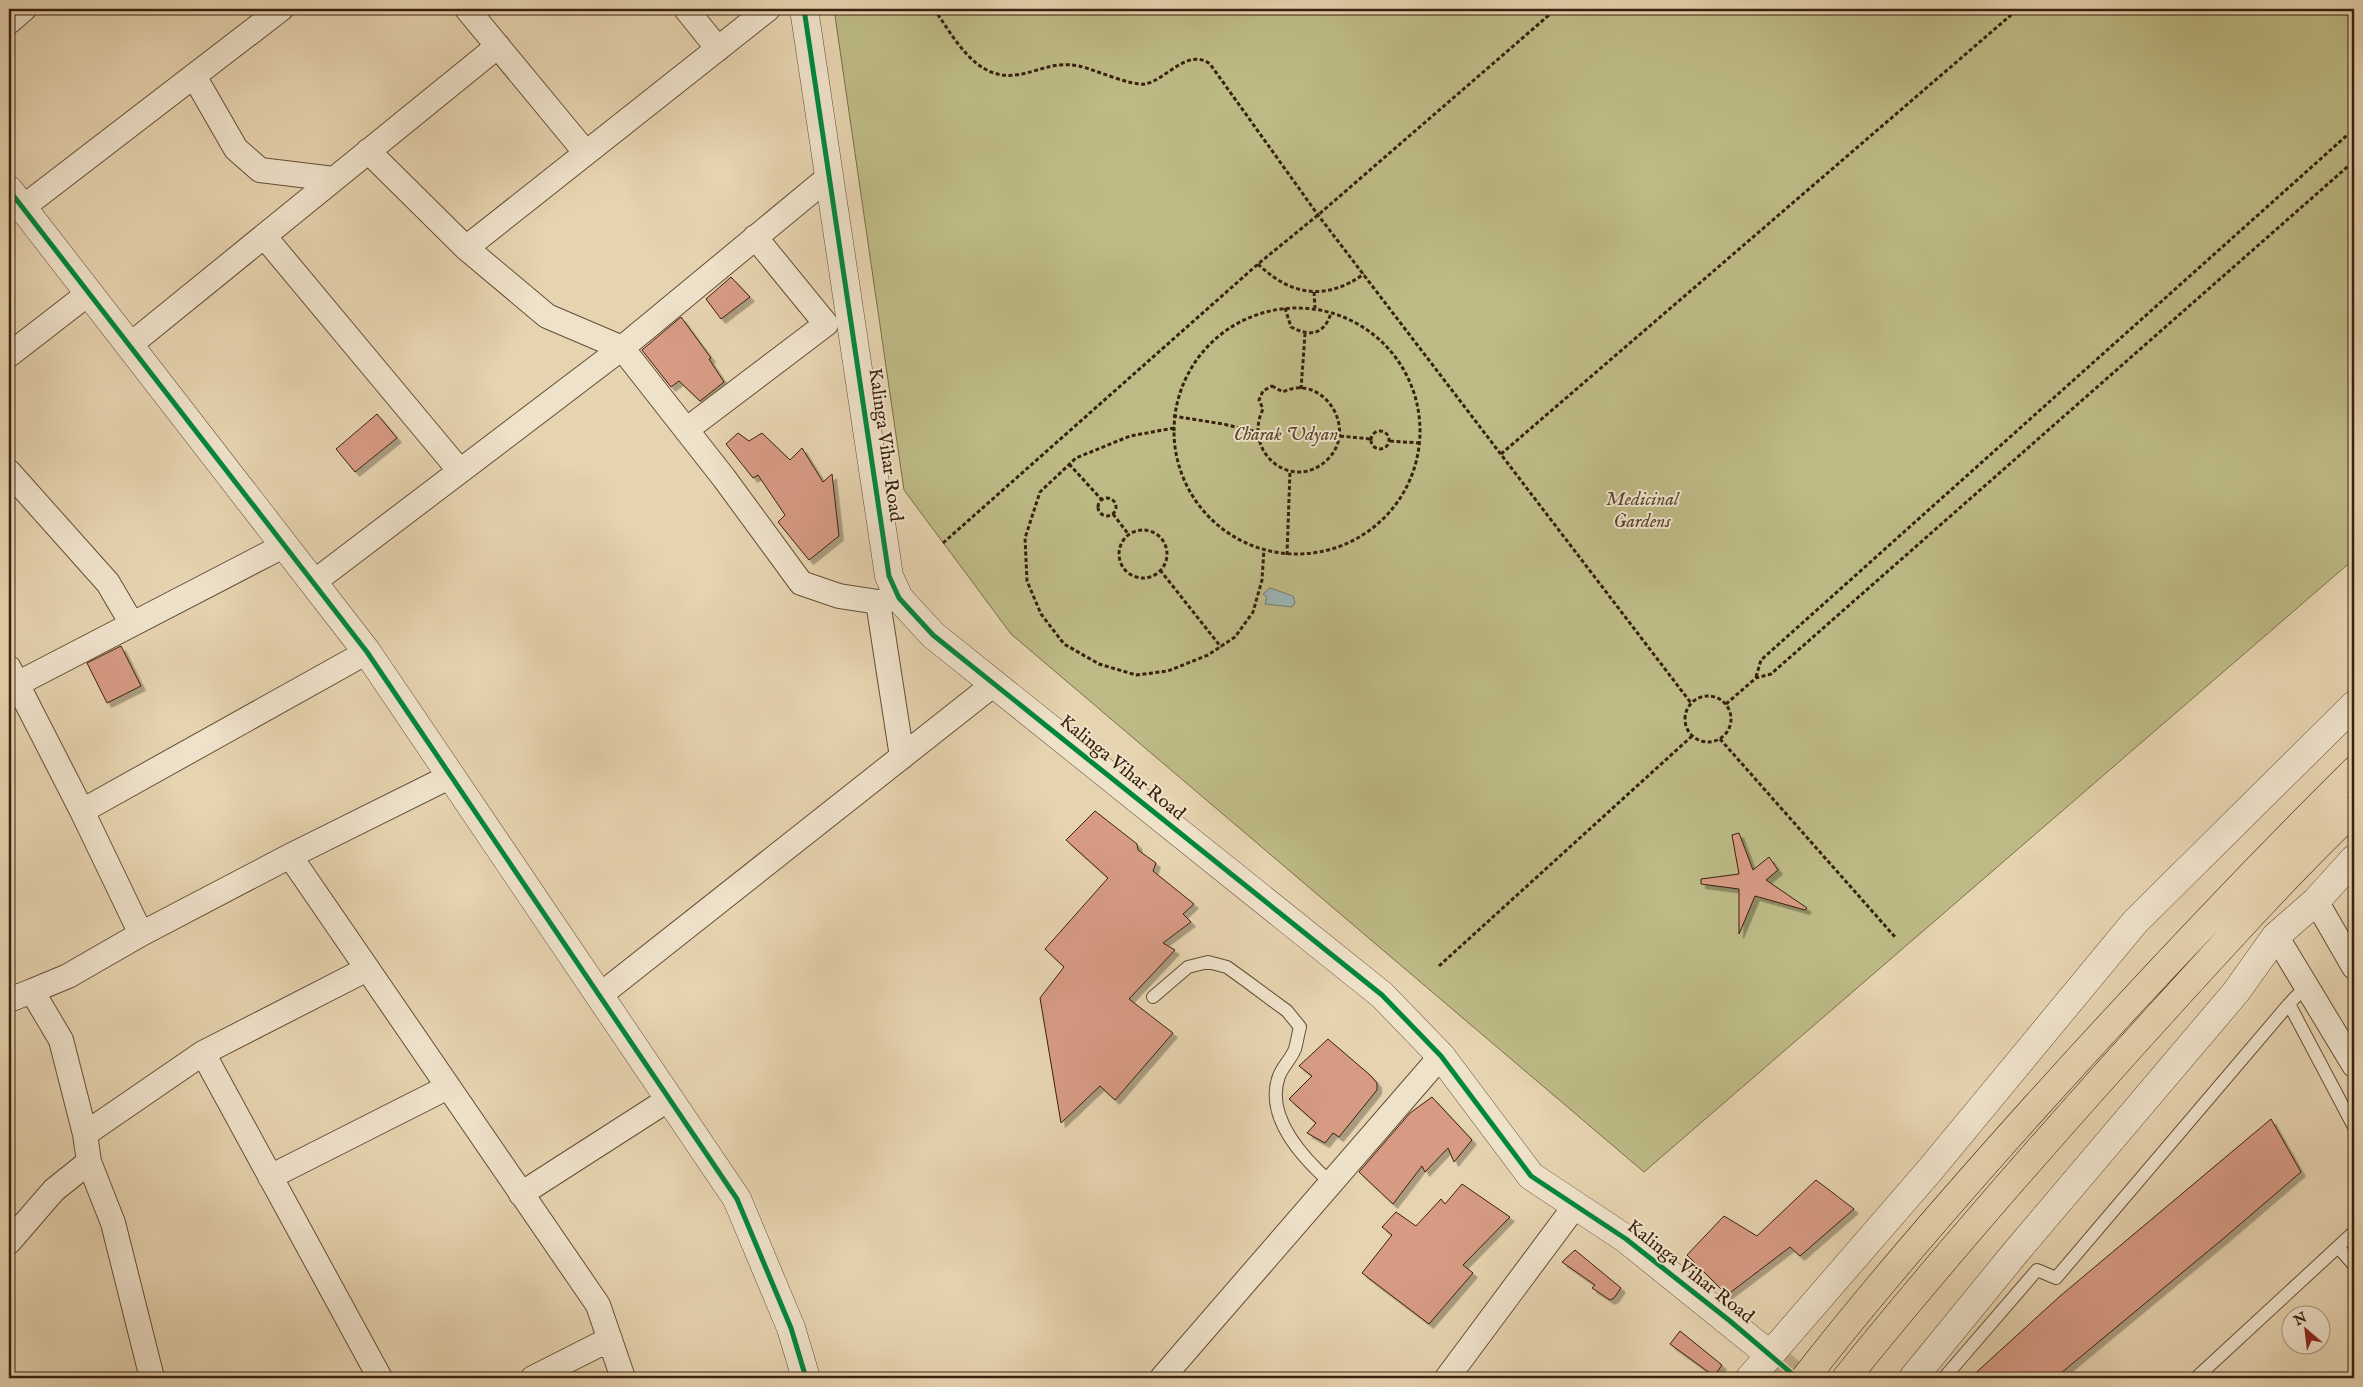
<svg xmlns="http://www.w3.org/2000/svg" width="2363" height="1387" font-family="'IM FELL English',serif">
<style>
.green{fill:#bdba85;stroke:#7b6e4a}
.water{fill:#9cb5b7;stroke:#747a73}
.building{fill:#d79b84;stroke:#39210e;filter:url(#shadow)}
.lines{fill:none;stroke-linecap:round;stroke-linejoin:round}
.tertiary-tunnel{stroke:#c3af8f;stroke-width:28;stroke-dasharray:28 14;stroke-linecap:butt}
.service-casing{stroke:#644e36;stroke-width:14}
.minor-casing{stroke:#644e36;stroke-width:26}
.tertiary-casing{stroke:#644e36;stroke-width:29}
.trunk-casing{stroke:#39210e;stroke-width:29}
.path{stroke:#39210e;stroke-width:3;stroke-dasharray:4 2.5;stroke-linecap:butt}
.service{stroke:#efe2cb;stroke-width:12}
.minor{stroke:#efe2cb;stroke-width:24}
.tertiary{stroke:#efe2cb;stroke-width:28}
.trunk{stroke:#e6d3af;stroke-width:28}
.cycleway-casing{stroke:#efe2cb;stroke-width:8}
.cycleway{stroke:#00873e;stroke-width:5}
.labels{text-anchor:middle;dominant-baseline:central;stroke-width:4;stroke-linejoin:round;paint-order:stroke}
.park-label{font-size:19px;font-style:italic;fill:#5a472c;stroke:#efe2cb}
.street-label{font-size:19px;fill:#39210e;stroke:#efe2cb}
</style>
<defs>
<filter id="shadow"><feDropShadow dx="4.5" dy="4.5" stdDeviation="0" flood-color="#0004"/></filter>
</defs>
<rect width="100%" height="100%" fill="#e6d3af"/>
<filter id="stains"><feTurbulence type="fractalNoise" baseFrequency=".004" numOctaves="4"/><feColorMatrix values="0 0 0 0 .2 0 0 0 0 .09 0 0 0 0 .02 0 0 0 .5 -.17"/></filter>
<radialGradient id="worn" r=".72"><stop offset=".6" stop-color="#630" stop-opacity="0"/><stop offset="1" stop-color="#630" stop-opacity=".3"/></radialGradient>
<path class="green" d="M834,9H2354V559L1644,1172L1011,634L904,490Z"/>
<path class="water" d="M1270,588L1293,596L1295,603L1292,607L1265,604L1267,597L1263,594Z"/>
<path class="building" d="M731,277L750,297L721,319L706,299Z
M681,317L711,358L709,359L724,382L700,401L679,381L671,387L642,350Z
M377,414L397,438L355,472L336,449Z
M738,433L749,441L762,433L790,460L802,448L823,482L832,474L839,536L809,560L778,522L785,515L758,475L753,478L726,444Z
M121,646L141,686L107,703L87,663Z
M1095,811L1137,844L1138,850L1156,863L1153,871L1194,904L1183,914L1191,922L1163,943L1175,950L1129,999L1173,1033L1115,1100L1100,1086L1061,1123L1040,998L1064,967L1045,949L1108,878L1066,840Z
M1739,833L1753,870L1769,857L1778,870L1766,880L1807,908L1805,910L1755,896L1739,934V889L1701,884V879L1739,874L1732,835Z
M1328,1039L1370,1075L1377,1083V1090L1339,1137L1333,1133L1325,1143L1307,1133L1316,1123L1289,1099L1312,1076L1299,1066Z
M1432,1097L1472,1140L1454,1162L1448,1148L1425,1172L1422,1166L1393,1204L1359,1172L1410,1113Z
M2271,1119L2301,1172L2224,1238L2055,1378H1970L2059,1297Z
M1816,1180L1854,1209L1800,1256L1790,1247L1727,1295L1687,1255L1724,1216L1757,1236Z
M1462,1184L1510,1217L1463,1265L1473,1273L1429,1324L1362,1273L1392,1235L1382,1227L1396,1212L1416,1226L1441,1199L1445,1204Z
M1575,1250L1621,1288L1614,1298L1610,1300L1592,1288L1595,1285L1562,1262Z
M1680,1331L1722,1365L1714,1376L1670,1344Z"/>
<g class="lines">
<path class="tertiary-tunnel" d="M1770,1355L1797,1378"/>
<g class="service-casing">
<path id="service" d="M1153,997L1188,967L1208,962L1227,967L1245,980L1287,1011L1300,1027C1298,1034 1297,1042 1295,1049C1291,1059 1283,1066 1279,1076C1264,1117 1303,1158 1331,1183
M2289,1004L2354,1127
M2338,1247L2354,1265
M1944,1378L2037,1270L2056,1278L2289,1004L2306,986
M2196,1378L2354,1232"/>
</g>
<g class="minor-casing">
<path id="minor" d="M467,9L586,153
M686,9L718,49
M768,9L466,248L547,316L622,348L724,478L801,583L839,596L878,602L899,598
M9,22L24,9
M194,76L236,149L260,170L334,179
M368,151L466,248
M22,208L281,9
M264,236L460,471
M130,345L498,46
M9,355L89,293
M686,430L826,324L755,237
M9,472L108,583L132,624
M314,582L622,348L830,176
M878,602L902,757
M9,668L17,684L285,545
M17,684L82,811L367,652
M82,811L141,934L290,856L451,776
M290,856L598,1305L623,1378
M2316,901L2354,967
M141,934L68,976L32,991L61,1040L85,1134L89,1162L113,1223L152,1378
M2276,936L2354,1065
M599,996L994,684
M9,1000L32,991
M203,1053L380,1378
M85,1134L203,1053L367,969
M270,1177L448,1087
M521,1194L669,1099
M9,1242L54,1190L89,1162
M533,1378L610,1339
M1162,1378L1441,1056
M1447,1378L1575,1206"/>
</g>
<g class="tertiary-casing">
<path id="tertiary" d="M804,9L889,576L899,598L933,635L1382,995L1441,1056L1531,1176L1626,1239L1770,1355
M9,190L367,652L737,1199L791,1328L806,1378
M1750,1378L1930,1170L2135,922L2354,705
M1913,1378L2015,1253L2236,992L2276,936L2316,901L2354,859"/>
</g>
<g class="trunk-casing">
<path id="trunk" d="M1805,1378C1878,1284 1957,1194 2037,1105C2140,991 2245,879 2354,771
M1846,1378C1948,1252 2055,1130 2164,1010C2226,942 2288,873 2354,810"/>
</g>
<path class="path" d="M934,9C954,37 975,80 1015,75C1040,72 1051,61 1079,66C1096,70 1131,86 1145,84C1166,80 1188,47 1210,64L1318,215L1691,703
M1258,264C1291,296 1326,301 1364,274
M1314,292L1315,308
M1174 431a123 123 0 1 1 246 0a123 123 0 1 1-246 0Z
M1285,308L1291,327C1310,337 1324,335 1331,313
M1272,386L1283,392C1322,372 1360,429 1327,460C1292,493 1242,452 1263,409L1259,400L1263,391Z
M1301,389L1305,334
M1173,416L1223,424L1257,432
M1174,428L1130,436L1076,458L1040,492L1025,538L1027,581L1041,614L1064,644L1099,664L1136,675L1168,671L1208,655L1235,637L1253,612L1262,580L1264,549
M1371 440a9 9 0 1 1 18 0a9 9 0 1 1-18 0Z
M1340,436L1371,439
M1390,441L1419,443
M1501,454L2018,9
M1069,464L1102,500
M1098 507a9 9 0 1 1 18 0a9 9 0 1 1-18 0Z
M1113,514L1129,535
M1119 554a24 24 0 1 1 48 0a24 24 0 1 1-48 0Z
M943,543L1258,264L1318,215L1556,9
M1287,555L1290,471
M1160,570L1221,647
M1756,677L1761,660L2354,129
M1685 719a23 23 0 1 1 46 0a23 23 0 1 1-46 0Z
M1726,704L1756,678L1771,674L2354,161
M1720,739L1895,937
M1439,966L1692,736"/>
<use href="#service" class="service"/>
<use href="#minor" class="minor"/>
<use href="#tertiary" class="tertiary"/>
<use href="#trunk" class="trunk"/>
<g class="cycleway-casing">
<path id="cycleway" d="M804,9L889,576L899,598L933,635L1382,995L1441,1056L1531,1176L1626,1239L1730,1321L1797,1378
M9,190L367,652L737,1199L791,1328L806,1378"/>
</g>
<use href="#cycleway" class="cycleway"/>
</g>
<g class="labels">
<g class="park-label">
<text x="1286" y="435">Charak Udyan</text>
<text x="1642" y="500">Medicinal<tspan x="1642" dy="22">Gardens</tspan></text>
</g>
<g class="street-label">
<text transform="translate(885 445) rotate(82)">Kalinga Vihar Road</text>
<text transform="translate(1122 768) rotate(39)">Kalinga Vihar Road</text>
<text transform="translate(1690 1272) rotate(38)">Kalinga Vihar Road</text>
</g>
</g>
<rect width="2363" height="1387" fill="none" stroke="#e6d3af" stroke-width="30"/>
<rect x="10" y="10" width="2343" height="1367" fill="none" stroke="#39210e" stroke-width="2.5"/>
<rect x="15" y="15" width="2333" height="1357" fill="none" stroke="#39210e"/>
<g transform="translate(2306 1330) rotate(332)"><circle r="24" fill="#efe2cb" stroke="#a6957f"/>
<path d="M0-4L9 19L0 12L-9 19Z" fill="#8f2418"/>
<text y="-8" font-size="14" font-weight="bold" text-anchor="middle" fill="#39210e">N</text>
</g>
<rect width="100%" height="100%" filter="url(#stains)"/>
<rect width="100%" height="100%" fill="url(#worn)"/>
</svg>
